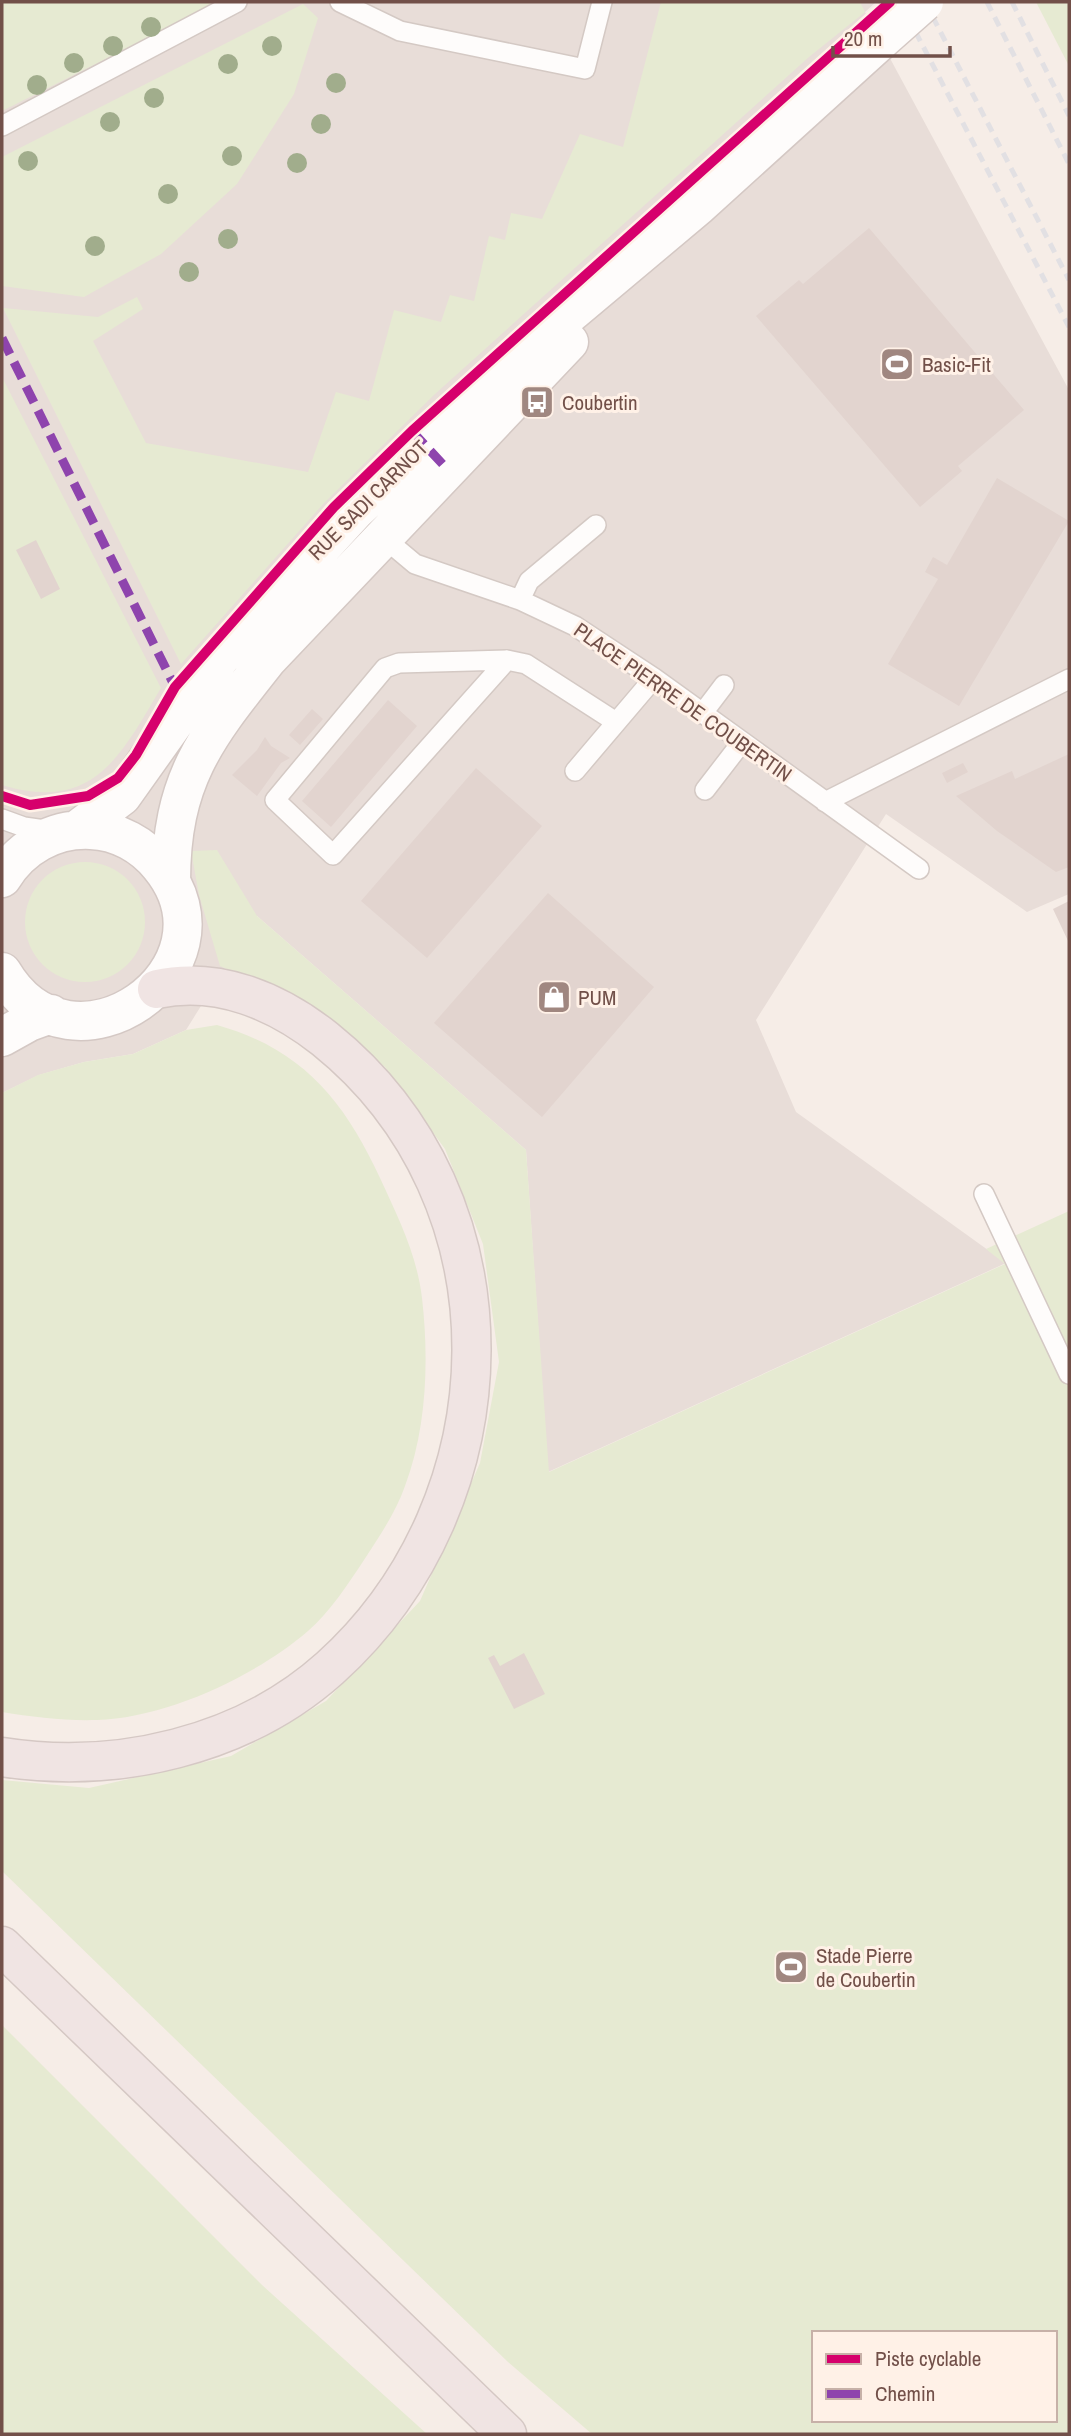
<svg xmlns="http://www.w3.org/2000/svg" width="1071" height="2436" font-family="'Archivo Narrow',sans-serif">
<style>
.industrial{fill:#e8ddd8}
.green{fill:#e6ead2;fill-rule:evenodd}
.building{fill:#e2d4cf}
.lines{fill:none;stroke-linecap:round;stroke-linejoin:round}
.lane-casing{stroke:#d4c9c4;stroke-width:22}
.secondary-casing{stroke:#d4c8c4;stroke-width:41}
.highway-casing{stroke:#d5c8c4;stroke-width:41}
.lane{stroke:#fefcfb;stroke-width:19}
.secondary{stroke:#fefcfb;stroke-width:38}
.highway{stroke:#f0e4e3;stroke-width:38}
.rail{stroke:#e2e0e3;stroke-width:5;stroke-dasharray:10 7;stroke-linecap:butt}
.secondary-bridge-casing{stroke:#d4c8c4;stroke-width:41;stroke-linecap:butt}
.secondary-bridge{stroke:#fefcfb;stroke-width:38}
.quiet{stroke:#8e44ad;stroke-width:9;stroke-dasharray:18 9;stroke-linecap:butt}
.cycleway-casing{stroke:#fff1e7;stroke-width:15}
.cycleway{stroke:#d6006c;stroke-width:10}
.tree{fill:#a1ad8c}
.labels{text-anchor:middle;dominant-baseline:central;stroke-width:6;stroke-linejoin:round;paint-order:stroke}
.poi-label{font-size:21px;fill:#725049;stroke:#fff1e7;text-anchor:start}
.street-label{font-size:21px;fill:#725049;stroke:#fff1e7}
</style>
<rect width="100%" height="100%" fill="#f6ede7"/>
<path class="industrial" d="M2,2H876L865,12L1069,390V894L1027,912L886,814L756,1020L796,1112L1006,1263L548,1472L526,1150L257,916L186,1030L133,1054L84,1062L39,1075L2,1093Z"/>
<path class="green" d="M2,2H219L2,111Z
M661,2H860L865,12L809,57L435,394L324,503L181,664L3,308L98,317L137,297L143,309L93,341L146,443L308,472L336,392L369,401L394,310L441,322L450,295L474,301L489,236L505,240L511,213L542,219L580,134L623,147Z
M1036,2H1069V66Z
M303,4L318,18L294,94L237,184L161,254L84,297L2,286V157Z
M2,377L161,688C121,755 94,813 2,785Z
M217,850L257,916L526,1150L549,1472L1005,1264L986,1249L1069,1211V2434H592L508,2362L2,1871V1780L89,1788L231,1756L326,1701L420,1601L480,1463L499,1362L483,1244L445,1149L385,1067L300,1001L220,966L199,895L191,851ZM814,2333H1055V2420H814Z
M25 922a60 60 0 1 1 120 0a60 60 0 1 1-120 0Z
M217,1025C302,1049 344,1100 380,1178C398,1217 417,1255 422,1298C429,1359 427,1428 405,1486C396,1512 379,1537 364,1560C348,1584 330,1612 308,1631C256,1676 166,1718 97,1720C65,1721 33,1717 2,1712V1093L38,1075L84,1062L133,1054L186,1030Z
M2,2025L262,2285L427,2434H2Z"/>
<path class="building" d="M869,228L1024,410L958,466L962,471L920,507L756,316L799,280L803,284Z
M997,478L1069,521L959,706L888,664L938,579L925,572L933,557L947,565Z
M36,540L60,589L41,599L16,550Z
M388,700L417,726L331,827L302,801Z
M312,709L323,719L300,745L289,735Z
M265,737L271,746L290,758L281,763L257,796L232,775L257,750Z
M1069,754V867L1056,872L997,831L956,796L1012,771L1015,779Z
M963,763L968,772L947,783L942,773Z
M476,768L542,826L427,958L361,901Z
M548,893L654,987L542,1117L434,1023Z
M1069,901V943L1053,909Z
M524,1653L545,1694L514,1709L488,1658L494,1655L500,1666Z"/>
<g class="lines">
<g class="lane-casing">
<path id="lane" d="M340,2L400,31L585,69L602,2
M2,126L237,2
M378,533L415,564L520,600L575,626L654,678L919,869
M520,600L529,581L596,525
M507,660L399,663L385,668L275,800L333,855L507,660L526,664L616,722
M702,714L724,685
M575,771L654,678
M705,790L742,742
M825,802L1069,679
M2,819L24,827L52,831
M984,1194L1069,1374"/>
</g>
<g class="secondary-casing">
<path id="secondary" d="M77,830L122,796L220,658L355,511L530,347L698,206L880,41
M2,878C21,847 54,828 91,830C118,831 143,845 160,866C244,968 72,1091 2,972
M171,882C171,779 206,737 267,660L569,342
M2,1037L29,1022L51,1014"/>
</g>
<g class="highway-casing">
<path id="highway" d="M2,1757C116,1775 243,1746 330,1668C515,1501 524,1199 325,1039C277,1001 218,976 157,989
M2,1946L507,2434"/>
</g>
<use href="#lane" class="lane"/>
<use href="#secondary" class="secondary"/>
<use href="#highway" class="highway"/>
<path class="rail" d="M900,2L1069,327
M925,2L1069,280
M987,2L1069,164
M1012,2L1069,116"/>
<g class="secondary-bridge-casing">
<path id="secondary-bridge" d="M880,41L924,2"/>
</g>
<use href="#secondary-bridge" class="secondary-bridge"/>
<path class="quiet" d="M2,338L175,687
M412,431L448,470"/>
<g class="cycleway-casing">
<path id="cycleway" d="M2,796L30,805L88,796L118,778L136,755L175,687L334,507L412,431L890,2"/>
</g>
<use href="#cycleway" class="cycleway"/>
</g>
<g class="tree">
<circle cx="151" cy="27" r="10"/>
<circle cx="113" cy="46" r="10"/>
<circle cx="272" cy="46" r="10"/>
<circle cx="74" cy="63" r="10"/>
<circle cx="228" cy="64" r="10"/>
<circle cx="336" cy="83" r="10"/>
<circle cx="37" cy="85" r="10"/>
<circle cx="154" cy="98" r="10"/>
<circle cx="110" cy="122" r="10"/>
<circle cx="321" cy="124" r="10"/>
<circle cx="232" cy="156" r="10"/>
<circle cx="28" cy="161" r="10"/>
<circle cx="297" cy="163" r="10"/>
<circle cx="168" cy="194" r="10"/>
<circle cx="228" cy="239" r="10"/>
<circle cx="95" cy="246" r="10"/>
<circle cx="189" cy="272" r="10"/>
</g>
<defs>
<g id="stadium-square" transform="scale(1.75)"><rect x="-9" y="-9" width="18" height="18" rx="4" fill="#a08780" stroke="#fff1e7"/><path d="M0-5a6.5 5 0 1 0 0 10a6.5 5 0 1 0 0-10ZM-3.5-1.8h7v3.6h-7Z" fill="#fff"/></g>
<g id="bus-square" transform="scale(1.75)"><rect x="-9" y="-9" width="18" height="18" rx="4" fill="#a08780" stroke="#fff1e7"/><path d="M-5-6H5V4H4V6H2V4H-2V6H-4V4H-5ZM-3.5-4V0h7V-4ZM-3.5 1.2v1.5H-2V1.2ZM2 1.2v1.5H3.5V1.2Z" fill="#fff"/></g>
<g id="shop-square" transform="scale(1.75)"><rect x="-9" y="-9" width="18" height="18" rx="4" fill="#a08780" stroke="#fff1e7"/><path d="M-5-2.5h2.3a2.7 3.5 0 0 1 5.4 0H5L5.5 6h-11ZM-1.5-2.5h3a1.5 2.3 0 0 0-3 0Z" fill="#fff"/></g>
</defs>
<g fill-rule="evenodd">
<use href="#stadium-square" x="897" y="364"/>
<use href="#bus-square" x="537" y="402"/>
<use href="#shop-square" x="554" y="997"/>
<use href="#stadium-square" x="791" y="1967"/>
</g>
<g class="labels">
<g class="poi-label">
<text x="922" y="364">Basic-Fit</text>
<text x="562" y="402">Coubertin</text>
<text x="578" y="997">PUM</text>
<text x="816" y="1955">Stade Pierre<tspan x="816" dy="24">de Coubertin</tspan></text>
</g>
<g class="street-label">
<text transform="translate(368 500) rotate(-45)">RUE SADI CARNOT</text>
<text transform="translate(683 702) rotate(35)">PLACE PIERRE DE COUBERTIN</text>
</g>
</g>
<rect width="1071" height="2436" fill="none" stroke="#725049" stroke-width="7"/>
<rect x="812" y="2331" width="245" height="91" fill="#fff1e7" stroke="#c7b1a8" stroke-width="2"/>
<rect x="826" y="2354" width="35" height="10" fill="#d6006c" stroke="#c7b1a8" stroke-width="2"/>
<text x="875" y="2366" font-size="21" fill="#725049">Piste cyclable</text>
<rect x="826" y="2389" width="35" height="10" fill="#8e44ad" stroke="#c7b1a8" stroke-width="2"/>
<text x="875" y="2401" font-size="21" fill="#725049">Chemin</text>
<path d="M833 46v10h117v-10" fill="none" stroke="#725049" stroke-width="3.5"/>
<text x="844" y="46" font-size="21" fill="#725049" stroke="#fff1e7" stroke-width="5" paint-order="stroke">20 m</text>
</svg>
